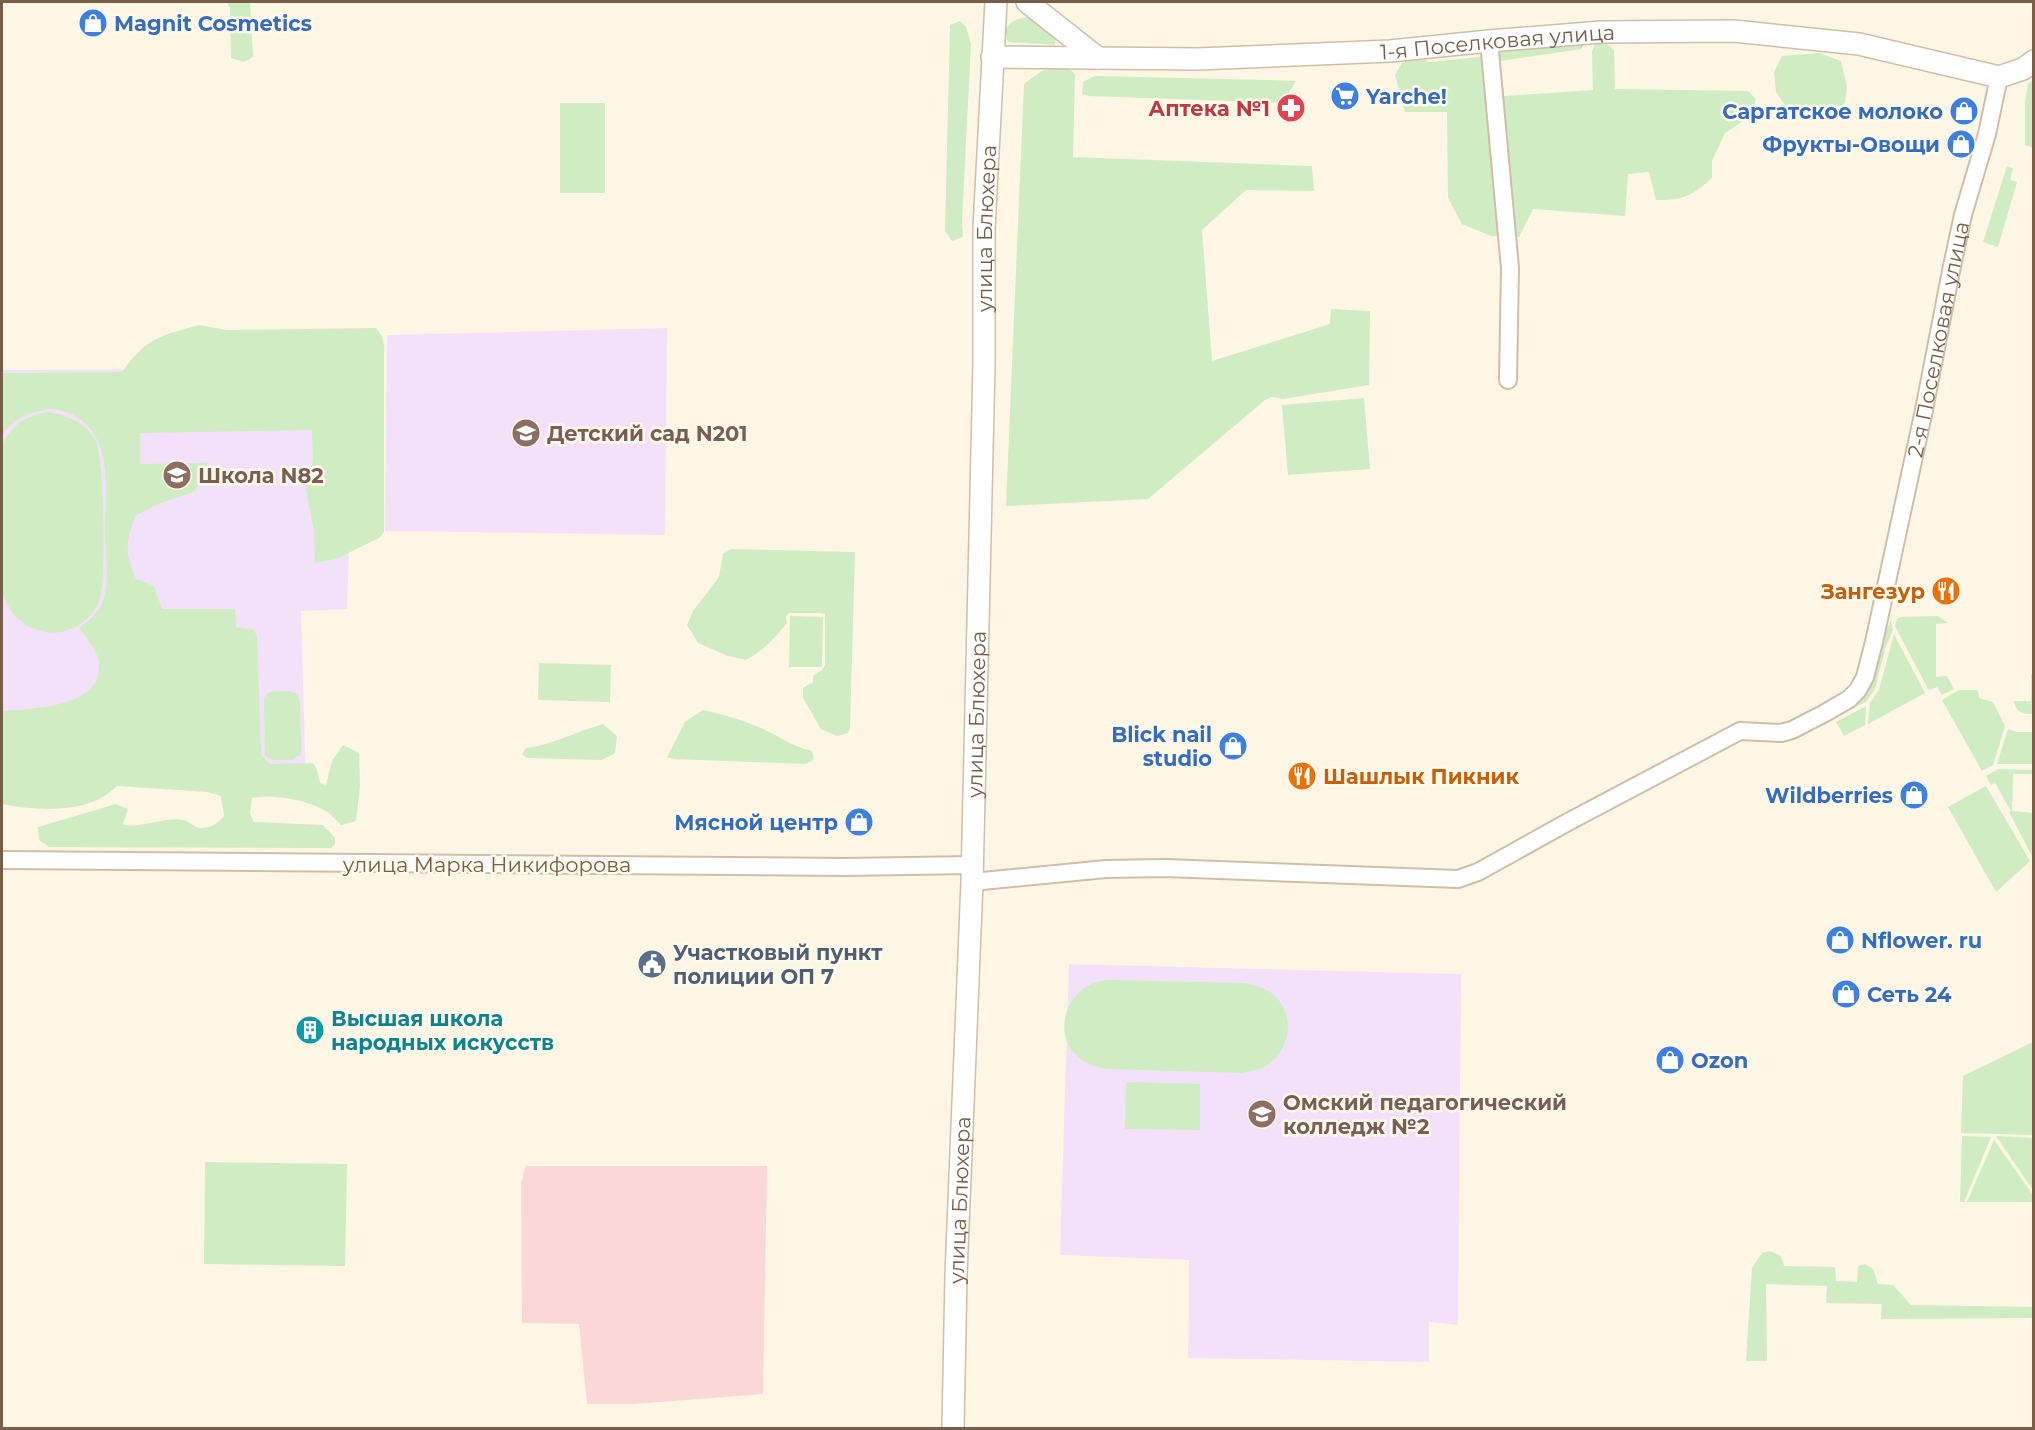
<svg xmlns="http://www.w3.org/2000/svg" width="2035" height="1430" font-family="Montserrat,sans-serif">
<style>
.education{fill:#f3e1fa}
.medical{fill:#fcd7d8}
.green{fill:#cfecc2}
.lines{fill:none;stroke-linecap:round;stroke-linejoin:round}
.minor-casing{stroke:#d0beaa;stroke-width:20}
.tertiary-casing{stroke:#d0beaa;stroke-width:24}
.minor{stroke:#fff;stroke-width:16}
.tertiary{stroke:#fff;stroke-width:21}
.labels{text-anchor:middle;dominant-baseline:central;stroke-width:5;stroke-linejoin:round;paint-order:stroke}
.shop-label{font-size:21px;font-weight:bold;fill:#366cbe;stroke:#fff9ec;text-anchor:start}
.street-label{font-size:21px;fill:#785e48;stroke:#fff9ec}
.health-label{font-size:21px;font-weight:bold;fill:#be3a42;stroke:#fff9ec;text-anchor:end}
.education-label{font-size:21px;font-weight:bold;fill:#785e54;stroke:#fff9ec;text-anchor:start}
.food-label{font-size:21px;font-weight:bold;fill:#c56008;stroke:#fff9ec;text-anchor:end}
.service-label{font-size:21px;font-weight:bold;fill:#4e5e75;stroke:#fff9ec;text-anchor:start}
.culture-label{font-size:21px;font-weight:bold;fill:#0d838f;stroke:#fff9ec;text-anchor:start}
</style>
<rect width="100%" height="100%" fill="#fdf6e4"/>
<path class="education" d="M667,328L665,535L385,531L387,335Z
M355,369L347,609L301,611L306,786L2,772V370Z
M1069,964L1461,974L1458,1325L1429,1322V1362L1188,1358L1189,1260L1060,1255Z"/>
<path class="medical" d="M526,1166H767L763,1394L635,1404H587L579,1324L522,1323L521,1183Z"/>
<path class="green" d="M226,2H250L253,57L244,62L231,58L230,7Z
M1028,17L1056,38L1055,45L1008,42C1001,25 1013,19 1028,17Z
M960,21L966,27L971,44L962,221L963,237L952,241L945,231L950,25Z
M1584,44L1581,49L1500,61L1504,96L1593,90L1592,51L1595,44H1607L1614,50L1615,89L1748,91L1756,99L1751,116L1725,133L1712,161V178C1693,195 1682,201 1656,200L1649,172L1628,174L1625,216L1533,209L1519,237L1491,236L1462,224L1448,198L1447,112H1405L1395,75L1402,63L1419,58L1430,62L1479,57L1503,46Z
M1819,53L1841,61L1847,86L1845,103L1831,112H1797L1785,105L1776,92L1774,72L1782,56Z
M1063,64L1075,74L1073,157L1312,166L1314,191L1246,190L1202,230L1212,361L1330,324L1331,309L1370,311L1369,385L1283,399L1272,397L1265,400L1148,499L1006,506L1024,84L1040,72Z
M1094,76L1269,80L1296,81L1288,94L1287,103L1089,96L1082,94L1083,82Z
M2033,80V148L2025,145V102L2028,84Z
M560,103H605V193H560Z
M2007,166L2013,168L2010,180L2017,182L1998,247L1983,242Z
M199,325L227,330L376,328L382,336L384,346V532L379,538L336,559L315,563L314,531L305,484L313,461L312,430L140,433V464L209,463V473L193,492L158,504L135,516C126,544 124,551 136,579L154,586L162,609H235L236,627L254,630L257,636L261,755L270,764L313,763L317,770L320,783L326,785L332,761L343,745L359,753L360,786L356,821L341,825C337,821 332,815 327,812C310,800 272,794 252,798L250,814L254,822L323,825L335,838V844L331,848L49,847L39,840L38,827L116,804L128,809L123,824C136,830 167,816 183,820C189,821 194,827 200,828C211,828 217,824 224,816L221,796L208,792L117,786C112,790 107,795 101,798C75,813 30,810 2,804V671L3,711C34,708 103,708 99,663C98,651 86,638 79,628C88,621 99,613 103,601C110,580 105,554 105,532C105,494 114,441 78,418C67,411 55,407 43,410C25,414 12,420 2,435V373L122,372C147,337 160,336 199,325Z
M1364,398L1370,469L1288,475L1282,405Z
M48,412C68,416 86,422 96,442C104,459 107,584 99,601C77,650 12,639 2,589V444C15,423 23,417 48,412Z
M731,549L855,552L850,728L848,733L837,736L821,729L803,698V688L813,682V676L822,670L825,665V614L821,613H789L786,616L787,623C776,637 762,652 746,660L728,656L698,643L687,625L693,611L719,577L723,554Z
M790,616L823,617L822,667H789Z
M1938,616L1948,623L1936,624V677L1947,676L1954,689L1942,695L1937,687L1930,690L1928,689L1895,626L1897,619L1901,617Z
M1891,621L1893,630L1885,649L1875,689L1866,702L1822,723L1831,714L1862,700L1869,692L1885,631Z
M1894,634L1925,693L1868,724L1870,703L1879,690Z
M539,663L611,665L610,702L538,700Z
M2031,674H2033V714C2023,714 2016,713 2014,701H2031Z
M1959,690H1978L1979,698L1993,702L2005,726L1993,765L1982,771L1942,700Z
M291,691L297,694L300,701L301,754L292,760H271L265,755V751L264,698L269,692Z
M1866,706L1865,725L1844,736L1836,722Z
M703,710C724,715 744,720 763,729C781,737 791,746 812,751L814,759L806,764L673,759L667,757L685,722Z
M603,724L617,736L615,753L602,760L527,758L522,754L526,748C551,745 578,731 603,724Z
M2008,729L2017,732H2033V764H1997Z
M1998,769L2033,770V774H2013L2012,811L2033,813V858L2009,812L2011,811L1995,783L1991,785L1986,776Z
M1986,786L2030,861L1996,892L1948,807Z
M1109,980L1245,983C1256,986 1267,988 1275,996C1298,1018 1288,1056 1262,1068C1256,1071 1249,1071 1243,1073L1107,1069C1096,1067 1086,1064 1077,1056C1054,1035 1064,997 1091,984C1096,981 1103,981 1109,980Z
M2033,1042V1135L1961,1133L1963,1076Z
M1126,1082L1200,1084V1130L1125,1129Z
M1962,1136L1991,1137L1964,1202H1960Z
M1996,1136L2033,1138V1190Z
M1994,1140L2033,1195V1202H1967Z
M205,1162L347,1164L345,1266L204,1264Z
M1770,1251L1781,1256L1784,1266L1835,1267L1836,1281L1857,1282L1858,1266L1865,1264L1873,1269L1878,1284L1893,1285L1911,1305L2033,1307V1318L1881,1319L1882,1304L1826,1303L1827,1286L1766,1284L1767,1361H1746L1752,1268L1762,1253Z"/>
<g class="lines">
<g class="minor-casing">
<g id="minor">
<path d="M1489,41L1510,268L1508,380"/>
<path d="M2,860L845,867L972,865"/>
<path id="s1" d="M972,882L1106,869L1165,868L1458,879L1478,872L1568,822L1740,731L1781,733L1792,730L1825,713L1849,699L1858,690L1865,677L1874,642L1924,410L1951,271L1963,215L1987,134L1999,77"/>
</g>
</g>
<g class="tertiary-casing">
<g id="tertiary">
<path d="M1027,2L1098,58"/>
<path id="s2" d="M992,57L1197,59L1390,51L1489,41L1601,32L1734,31L1859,44L1999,77L2023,69L2034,61"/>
<path id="s3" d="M953,1428L956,1275L972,882L984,364V228L996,2"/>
</g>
</g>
<use href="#minor" class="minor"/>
<use href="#tertiary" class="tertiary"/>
</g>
<defs>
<g id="shop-disc" transform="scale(1.5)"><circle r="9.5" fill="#3f7fe0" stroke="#fff9ec"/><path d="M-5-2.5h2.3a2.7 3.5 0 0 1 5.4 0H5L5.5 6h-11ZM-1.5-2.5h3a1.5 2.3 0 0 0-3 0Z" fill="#fff"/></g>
<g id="supermarket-disc" transform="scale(1.5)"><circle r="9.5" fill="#3f7fe0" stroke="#fff9ec"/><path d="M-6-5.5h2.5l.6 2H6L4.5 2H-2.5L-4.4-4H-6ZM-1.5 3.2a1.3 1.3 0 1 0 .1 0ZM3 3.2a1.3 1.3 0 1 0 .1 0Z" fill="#fff"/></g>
<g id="pharmacy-disc" transform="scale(1.5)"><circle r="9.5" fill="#e0444e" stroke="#fff9ec"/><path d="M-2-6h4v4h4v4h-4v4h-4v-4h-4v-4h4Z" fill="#fff"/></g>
<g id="school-disc" transform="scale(1.5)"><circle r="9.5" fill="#8d6e63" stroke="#fff9ec"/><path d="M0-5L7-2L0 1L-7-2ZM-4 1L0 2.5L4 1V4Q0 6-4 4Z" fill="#fff"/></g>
<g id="restaurant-disc" transform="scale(1.5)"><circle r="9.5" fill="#e8710a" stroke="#fff9ec"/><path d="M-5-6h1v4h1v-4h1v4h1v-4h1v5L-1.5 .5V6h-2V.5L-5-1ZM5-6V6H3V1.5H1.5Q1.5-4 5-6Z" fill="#fff"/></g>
<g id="civic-disc" transform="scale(1.5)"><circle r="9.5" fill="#5c6f8a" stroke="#fff9ec"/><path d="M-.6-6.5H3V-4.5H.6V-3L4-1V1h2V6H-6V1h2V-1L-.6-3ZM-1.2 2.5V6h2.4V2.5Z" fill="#fff"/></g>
<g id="building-disc" transform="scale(1.5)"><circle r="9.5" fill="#0f9aa8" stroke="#fff9ec"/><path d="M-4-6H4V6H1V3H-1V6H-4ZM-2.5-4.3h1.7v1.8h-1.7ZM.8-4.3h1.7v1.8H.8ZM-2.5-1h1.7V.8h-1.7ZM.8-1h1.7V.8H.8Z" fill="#fff"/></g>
<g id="university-disc" transform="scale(1.5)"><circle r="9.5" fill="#8d6e63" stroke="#fff9ec"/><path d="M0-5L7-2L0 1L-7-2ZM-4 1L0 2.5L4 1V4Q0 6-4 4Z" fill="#fff"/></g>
</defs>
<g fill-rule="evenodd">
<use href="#shop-disc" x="93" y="23"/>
<use href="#supermarket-disc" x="1345" y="96"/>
<use href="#pharmacy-disc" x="1291" y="108"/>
<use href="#shop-disc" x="1964" y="111"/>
<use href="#shop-disc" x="1961" y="144"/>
<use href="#school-disc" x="526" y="433"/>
<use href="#school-disc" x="177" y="475"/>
<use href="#restaurant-disc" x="1946" y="591"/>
<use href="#shop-disc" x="1233" y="746"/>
<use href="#restaurant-disc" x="1302" y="776"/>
<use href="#shop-disc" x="1914" y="795"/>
<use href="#shop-disc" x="859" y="822"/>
<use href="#shop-disc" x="1840" y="940"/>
<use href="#civic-disc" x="652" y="964"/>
<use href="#shop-disc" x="1846" y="994"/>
<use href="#building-disc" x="310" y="1030"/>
<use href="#shop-disc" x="1670" y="1060"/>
<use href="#university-disc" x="1262" y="1114"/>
</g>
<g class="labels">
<g class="shop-label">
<text x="114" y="23">Magnit Cosmetics</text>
<text x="1366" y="96">Yarche!</text>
<text x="1943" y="111" text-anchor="end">Саргатское молоко</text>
<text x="1940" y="144" text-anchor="end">Фрукты-Овощи</text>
<text x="1212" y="734" text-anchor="end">Blick nail<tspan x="1212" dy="24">studio</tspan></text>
<text x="1893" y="795" text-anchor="end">Wildberries</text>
<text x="838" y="822" text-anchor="end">Мясной центр</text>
<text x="1861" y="940">Nflower. ru</text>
<text x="1867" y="994">Сеть 24</text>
<text x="1691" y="1060">Ozon</text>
</g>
<g class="street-label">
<text stroke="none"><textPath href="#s2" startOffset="506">1-я Поселковая улица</textPath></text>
<text stroke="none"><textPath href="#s3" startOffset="1200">улица Блюхера</textPath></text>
<text stroke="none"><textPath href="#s1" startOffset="1296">2-я Поселковая улица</textPath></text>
<text stroke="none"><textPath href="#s3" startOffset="714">улица Блюхера</textPath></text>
<text x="487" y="864">улица Марка Никифорова</text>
<text stroke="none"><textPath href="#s3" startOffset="228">улица Блюхера</textPath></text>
</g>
<g class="health-label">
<text x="1270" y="108">Аптека №1</text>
</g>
<g class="education-label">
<text x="547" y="433">Детский сад N201</text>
<text x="198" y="475">Школа N82</text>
<text x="1283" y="1102">Омский педагогический<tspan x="1283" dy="24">колледж №2</tspan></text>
</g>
<g class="food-label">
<text x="1925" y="591">Зангезур</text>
<text x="1323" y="776" text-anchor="start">Шашлык Пикник</text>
</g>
<g class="service-label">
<text x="673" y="952">Участковый пункт<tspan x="673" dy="24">полиции ОП 7</tspan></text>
</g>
<g class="culture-label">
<text x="331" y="1018">Высшая школа<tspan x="331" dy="24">народных искусств</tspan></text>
</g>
</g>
<rect width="2035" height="1430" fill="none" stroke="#785e48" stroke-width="6"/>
</svg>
